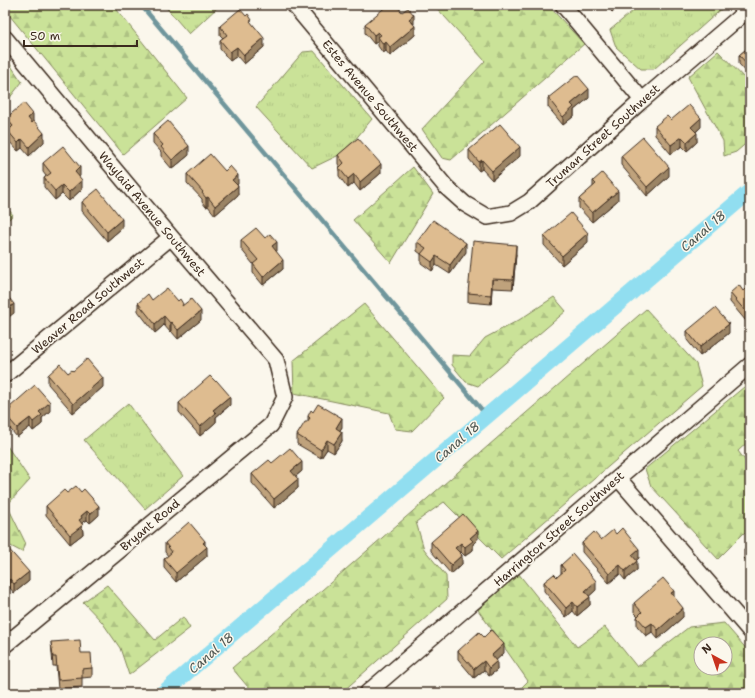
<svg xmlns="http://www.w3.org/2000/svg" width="755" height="698" font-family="'Shantell Sans',sans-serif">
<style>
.grass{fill:url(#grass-tufts);stroke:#82865b}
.forest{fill:url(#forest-firs);stroke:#82865b;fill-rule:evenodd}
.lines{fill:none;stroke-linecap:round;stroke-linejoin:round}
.stream{stroke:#6f969c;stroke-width:4.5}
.canal{stroke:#91def0;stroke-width:16}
.minor-casing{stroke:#3b2a1e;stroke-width:18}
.minor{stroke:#fbf7ec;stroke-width:15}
.wall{fill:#bfa27c;stroke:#3b2a1e}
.shaded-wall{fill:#9b8465;stroke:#3b2a1e}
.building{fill:#debc90;stroke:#3b2a1e}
.labels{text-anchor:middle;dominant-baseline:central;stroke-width:3;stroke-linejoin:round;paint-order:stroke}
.street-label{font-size:12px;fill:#3b2a1e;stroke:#fbf7ec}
.water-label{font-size:13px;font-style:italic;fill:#505752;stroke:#fbf7ec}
</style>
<defs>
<pattern id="grass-tufts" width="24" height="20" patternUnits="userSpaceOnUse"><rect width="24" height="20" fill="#cae298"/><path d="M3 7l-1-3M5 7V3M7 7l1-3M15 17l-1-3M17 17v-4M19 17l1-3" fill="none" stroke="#aec283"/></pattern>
<pattern id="forest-firs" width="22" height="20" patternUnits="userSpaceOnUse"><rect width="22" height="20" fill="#cae298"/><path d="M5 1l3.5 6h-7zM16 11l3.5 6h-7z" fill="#aec283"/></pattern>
</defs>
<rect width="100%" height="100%" fill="#fbf7ec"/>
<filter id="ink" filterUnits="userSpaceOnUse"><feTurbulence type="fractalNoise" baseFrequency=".025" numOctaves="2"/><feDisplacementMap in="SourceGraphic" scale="8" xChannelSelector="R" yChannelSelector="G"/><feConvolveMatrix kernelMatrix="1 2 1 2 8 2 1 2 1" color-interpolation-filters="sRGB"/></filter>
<g filter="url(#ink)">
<path class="grass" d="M164,5H220L189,34Z
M640,5H726L654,69H641L616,47L610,30Z
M314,51L372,119L354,141L337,156L312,168L256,107L303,52Z
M128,403L183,476L145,509L84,440Z"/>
<path class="forest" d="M5,5H113L187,98L123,154L5,10Z
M434,5H548L584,44L451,160L442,158L422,129L485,61Z
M718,51L750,84V140L736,152L724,156L723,141L688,77Z
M5,57L22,82L5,104Z
M413,167L433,194L391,263L353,220Z
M5,205L13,215L5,223Z
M554,297L566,311L478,386L466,382L452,365V355L470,356L485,338L519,320Z
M364,304L444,398L412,431L395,429L389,413L294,393L293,361Z
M646,309L696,364L702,386L501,559L444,502L416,522L424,549L446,576L447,599L341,693H253L232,668Z
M750,382V440L738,451L750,467V527L718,559L651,486L645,469Z
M5,443L30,480L7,505L25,542L22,552L5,543Z
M518,573L577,647L605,627L637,667L689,627L724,623L750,653V693H516L528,681L478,610ZM701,644H725V668H701Z
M107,585L155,640L183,617L190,628L129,675L120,648L102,622L83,602Z"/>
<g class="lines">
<path class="stream" d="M141,5L487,416"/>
<path class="canal" d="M163,693L750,191"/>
<g class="minor-casing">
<path id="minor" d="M294,5L446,187L465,204L487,217L511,213L529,202L639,103L750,8
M563,5L642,100
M5,38L171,237L276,360L285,397L271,425L5,645
M5,375L171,237
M618,478L750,631
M367,693L750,365"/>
</g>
<use href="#minor" class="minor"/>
</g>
<path class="wall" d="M607,5H621L612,12Z
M402,12L415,35L390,56L386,51L383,53L378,46V41L374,44L365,33V24Z
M252,24L264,47L244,64L237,56L230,61L220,49V40L223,38L220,35V26Z
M750,46V76L739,64V55Z
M548,98H589L574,110V116L563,125L548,107Z
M6,118L33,122L44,142L29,156L22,148L18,151L8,140V131L9,130L6,127Z
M671,120L701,127L696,132L697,142L687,151L682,146L671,154L655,135V126Z
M153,134L189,155L172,169L161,156V152L153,143Z
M469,150L520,156L492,180L482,169L479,171L469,159Z
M338,155L381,173L360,191L354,183L348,188L339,176V168L340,167L338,164Z
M621,156L669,176L647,196L621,165Z
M43,163L80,176L79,177L82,189L69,201L62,194L55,200L44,187V178L46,176L43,172Z
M225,171L238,184L236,185L238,195L215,215L208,206L206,207L202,202V199L187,183V174Z
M593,181L618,200L592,222L579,208V199L593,187Z
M82,202L122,228L107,241L82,211Z
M544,236L588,242L562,265L544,245Z
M265,238L277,251H276L283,269L263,285L253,273V264L241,249V240Z
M417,242L466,252L450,274L436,265L432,271L421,263V254L417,251Z
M516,254L513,289L492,288L491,304L468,302V293Z
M750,284L746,321L730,302V293L743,291Z
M152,300L178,301L201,320L178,339L171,331L170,332L164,325L155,333L138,311V303Z
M687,331L729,333L700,356L687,340Z
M73,371L103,387L73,413L48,384V375L68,373Z
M179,403L230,405L216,417V422L200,436L179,412Z
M10,407L50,411L42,418V424L33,431L30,427L17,437L5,423V414L10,410Z
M308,416L342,427L340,430L342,441L334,453L327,449L321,458L297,444V435L308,421Z
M272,463L302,471L296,476L298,488L274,508L252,483V474Z
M67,493L99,515L90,523L87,520L82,523L83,534L70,544L46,515V506Z
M478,539L473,544V550L465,556L461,552L460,553L462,564L451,574L431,551V542Z
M601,540L639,558L636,560L637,570L625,580L620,574L609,583L582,552V543Z
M165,543L205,545L207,556L176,582L164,568V559L168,556L165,552Z
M750,543V571V564L744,558V549Z
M6,546L29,581L14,593L10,588Z
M561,565L596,590L589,596L590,605L577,616L573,611L566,617L544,591V582L557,577L561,574Z
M674,597L683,617L658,639L652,632L646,636L637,626V617L638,616L634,612V603Z
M484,637L504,653L496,660L497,670L489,676L484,670L474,678L458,659V651Z
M51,642L92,668V677L82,678V687L58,689L56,666H53Z"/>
<path class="shaded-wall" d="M612,5H621L612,12Z
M414,15V24L409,19Z
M415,26V35L390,56V47Z
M378,32V41L374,44V35Z
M264,38V47L244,64V55Z
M386,42V51L383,53V44Z
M237,47V56L230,61V52Z
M589,89V98L574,110V116L563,125V117L571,104Z
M33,114V123L28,127V118Z
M701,118V127L691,136V127Z
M44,133V142L29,156V147Z
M697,133V142L687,151V142Z
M682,137V146L671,154V145Z
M22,139V148L18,151V143Z
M189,146V155L172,169V160Z
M520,147V156L492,180V171Z
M482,160V169L479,171V162Z
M381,164V173L360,191V182Z
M80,167V176L75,181V172Z
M669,167V176L647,196V187Z
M354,174V183L348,188V179Z
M238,175V184L232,188V180Z
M82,180V189L69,201V192Z
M62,185V194L55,200V191Z
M238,186V195L215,215V206Z
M618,191V200L592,222V213Z
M208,197V206L206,207V198Z
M122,219V228L107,241V232Z
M588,233V242L562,265V256Z
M277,242V251L272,255V246Z
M466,243V252L450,274V265Z
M516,245V254L513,289V280Z
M436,256V265L432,271V262Z
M283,260V269L263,285V277Z
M492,279V288L491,304V295Z
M14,304V313L5,320V311Z
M750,308V317L746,321V312Z
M201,311V320L178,339V330Z
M164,316V325L155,333V324Z
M171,322V331L170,332V323Z
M729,324V333L700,356V347Z
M103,378V387L73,413V404Z
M230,396V405L216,417V422L200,436V427L213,410Z
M50,402V411L42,418V424L33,431V422L39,412Z
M30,418V427L17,437V428Z
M342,418V427L336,437V428Z
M342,432V441L334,453V444Z
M327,440V449L321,458V450Z
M302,462V471L291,480V471Z
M298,479V488L274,508V499Z
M99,506V515L90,523V514Z
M87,511V520L82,523L83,534L70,544V535L79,520L81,516Z
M478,531V539L473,544V550L465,556V547L470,538Z
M205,541V549L207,547V556L176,582V573Z
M461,543V552L455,557V548Z
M639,549V558L632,564V555Z
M462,555V564L451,574V565Z
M637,561V570L625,580V571Z
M620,565V574L609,583V574Z
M29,572V581L14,593V584Z
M10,579V588L5,592V583Z
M596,581V590L585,600V591Z
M674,591V600L671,593Z
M590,597V605L577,616V607Z
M573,602V611L566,617V608Z
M683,608V617L658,639V630Z
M652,623V632L646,636V627Z
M504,644V653L492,664V655Z
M484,661V670L474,678V669Z
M497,661V670L489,676V668Z"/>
<path class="building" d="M388,5H396L402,12L408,8L414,15L409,19L415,26L390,47L386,42L383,44L378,37L381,35L378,32L374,35L365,24Z
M240,9L246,16L248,14L252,20L250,21L264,38L244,55L237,47L230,52L220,40L227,35L220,26Z
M750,46V67L739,55Z
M577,75L589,89L571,104L574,107L563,117L548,98Z
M24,103L33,114L28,118L32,123L34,121L44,133L29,147L22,139L18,143L8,131L13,126L6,118Z
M689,105L701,118L691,127L697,133L687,142L682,137L671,145L655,126L667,116L671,120Z
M168,121L189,146L172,160L161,147L163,145L153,134Z
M500,124L520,147L492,171L482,160L479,162L469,150Z
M643,137L669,167L647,187L621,156Z
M358,138L381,164L360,182L354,174L348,179L339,168L344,163L338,155Z
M63,146L80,167L75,172L82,180L69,192L62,185L55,191L44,178L51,173L43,163Z
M210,154L225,171L230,166L238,175L232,180L238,186L215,206L208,197L206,198L202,193L203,192L187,174Z
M602,173L618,191L592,213L579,199L596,184L593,181Z
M98,189L122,219L107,232L82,202Z
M571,213L588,233L562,256L544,236Z
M433,220L466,243L450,265L436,256L432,262L421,254L426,248L417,242Z
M256,228L265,238L270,234L277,242L272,246L283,260L263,277L253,264L258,260L241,240Z
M473,241L516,245L513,280L492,279L491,295L468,293Z
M750,284V308L746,312L730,293L739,285L743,291Z
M167,288L178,301L180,299L183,304L182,306L191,299L201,311L178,330L171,322L170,323L164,316L155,324L138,303L148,294L152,300Z
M5,293L14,304L5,311Z
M715,308L729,324L700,347L687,331Z
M87,359L103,378L73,404L48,375L60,364L68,373L72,370L73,371Z
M210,376L216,382L217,381L230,396L213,410L216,413L200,427L179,403Z
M35,385L50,402L39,412L42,415L33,422L30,418L17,428L5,414L11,409L10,407Z
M318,404L342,418L336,428L342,432L334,444L327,440L321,450L297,435L305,422H307L310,418L308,416L311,410L313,412Z
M290,448L302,462L291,471L298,479L274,499L252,474L269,460L272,463Z
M76,486L81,492L84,489L99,506L90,514L87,511L81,516L82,518L79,520L83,525L70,535L46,506L64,490L67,493Z
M463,514L478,531L470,538L473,541L465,547L461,543L455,548L462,555L451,565L431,542Z
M189,522L205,541L203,543L207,547L176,573L164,559L172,552L165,543Z
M622,528L639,549L632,555L637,561L625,571L620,565L609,574L582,543L594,532L601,540L613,530L616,534Z
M750,543V556L744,549Z
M5,546H6L29,572L14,584L10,579L5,583Z
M573,554L596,581L585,591L590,597L577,607L573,602L566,608L544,582L554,574L557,577L565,570L561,565Z
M663,578L674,591L671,593L683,608L658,630L652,623L646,627L637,617L642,612L634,603Z
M491,630L504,644L492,655L497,661L489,668L484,661L474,669L458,651L479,632L484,637Z
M80,640L81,653H91L92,668L82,669V678L58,680L56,657H53L51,642Z"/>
</g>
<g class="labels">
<g class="street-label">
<text transform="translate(370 96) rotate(50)">Estes Avenue Southwest</text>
<text transform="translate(603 136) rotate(-42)">Truman Street Southwest</text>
<text transform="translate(152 214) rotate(50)">Waylaid Avenue Southwest</text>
<text transform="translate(88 306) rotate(-40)">Weaver Road Southwest</text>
<text transform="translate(150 525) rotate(-40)">Bryant Road</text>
<text transform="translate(559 529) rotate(-41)">Harrington Street Southwest</text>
</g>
<g class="water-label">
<text transform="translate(703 231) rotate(-41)">Canal 18</text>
<text transform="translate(457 442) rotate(-41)">Canal 18</text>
<text transform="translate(211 653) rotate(-41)">Canal 18</text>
</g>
</g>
<rect width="755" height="698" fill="none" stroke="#fbf7ec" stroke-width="20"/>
<rect x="10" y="10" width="735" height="678" fill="none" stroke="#3b2a1e" stroke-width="1.5" filter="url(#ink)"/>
<g transform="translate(713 656) rotate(320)"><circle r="19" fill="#fbf7ec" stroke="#aea59a"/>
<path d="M0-3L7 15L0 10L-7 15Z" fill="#c8321e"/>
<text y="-6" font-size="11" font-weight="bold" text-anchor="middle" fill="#3b2a1e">N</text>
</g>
<path d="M24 40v6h113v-6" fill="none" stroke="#3b2a1e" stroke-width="2"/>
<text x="30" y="40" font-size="12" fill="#3b2a1e" stroke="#fbf7ec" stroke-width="3" paint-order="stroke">50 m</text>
</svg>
